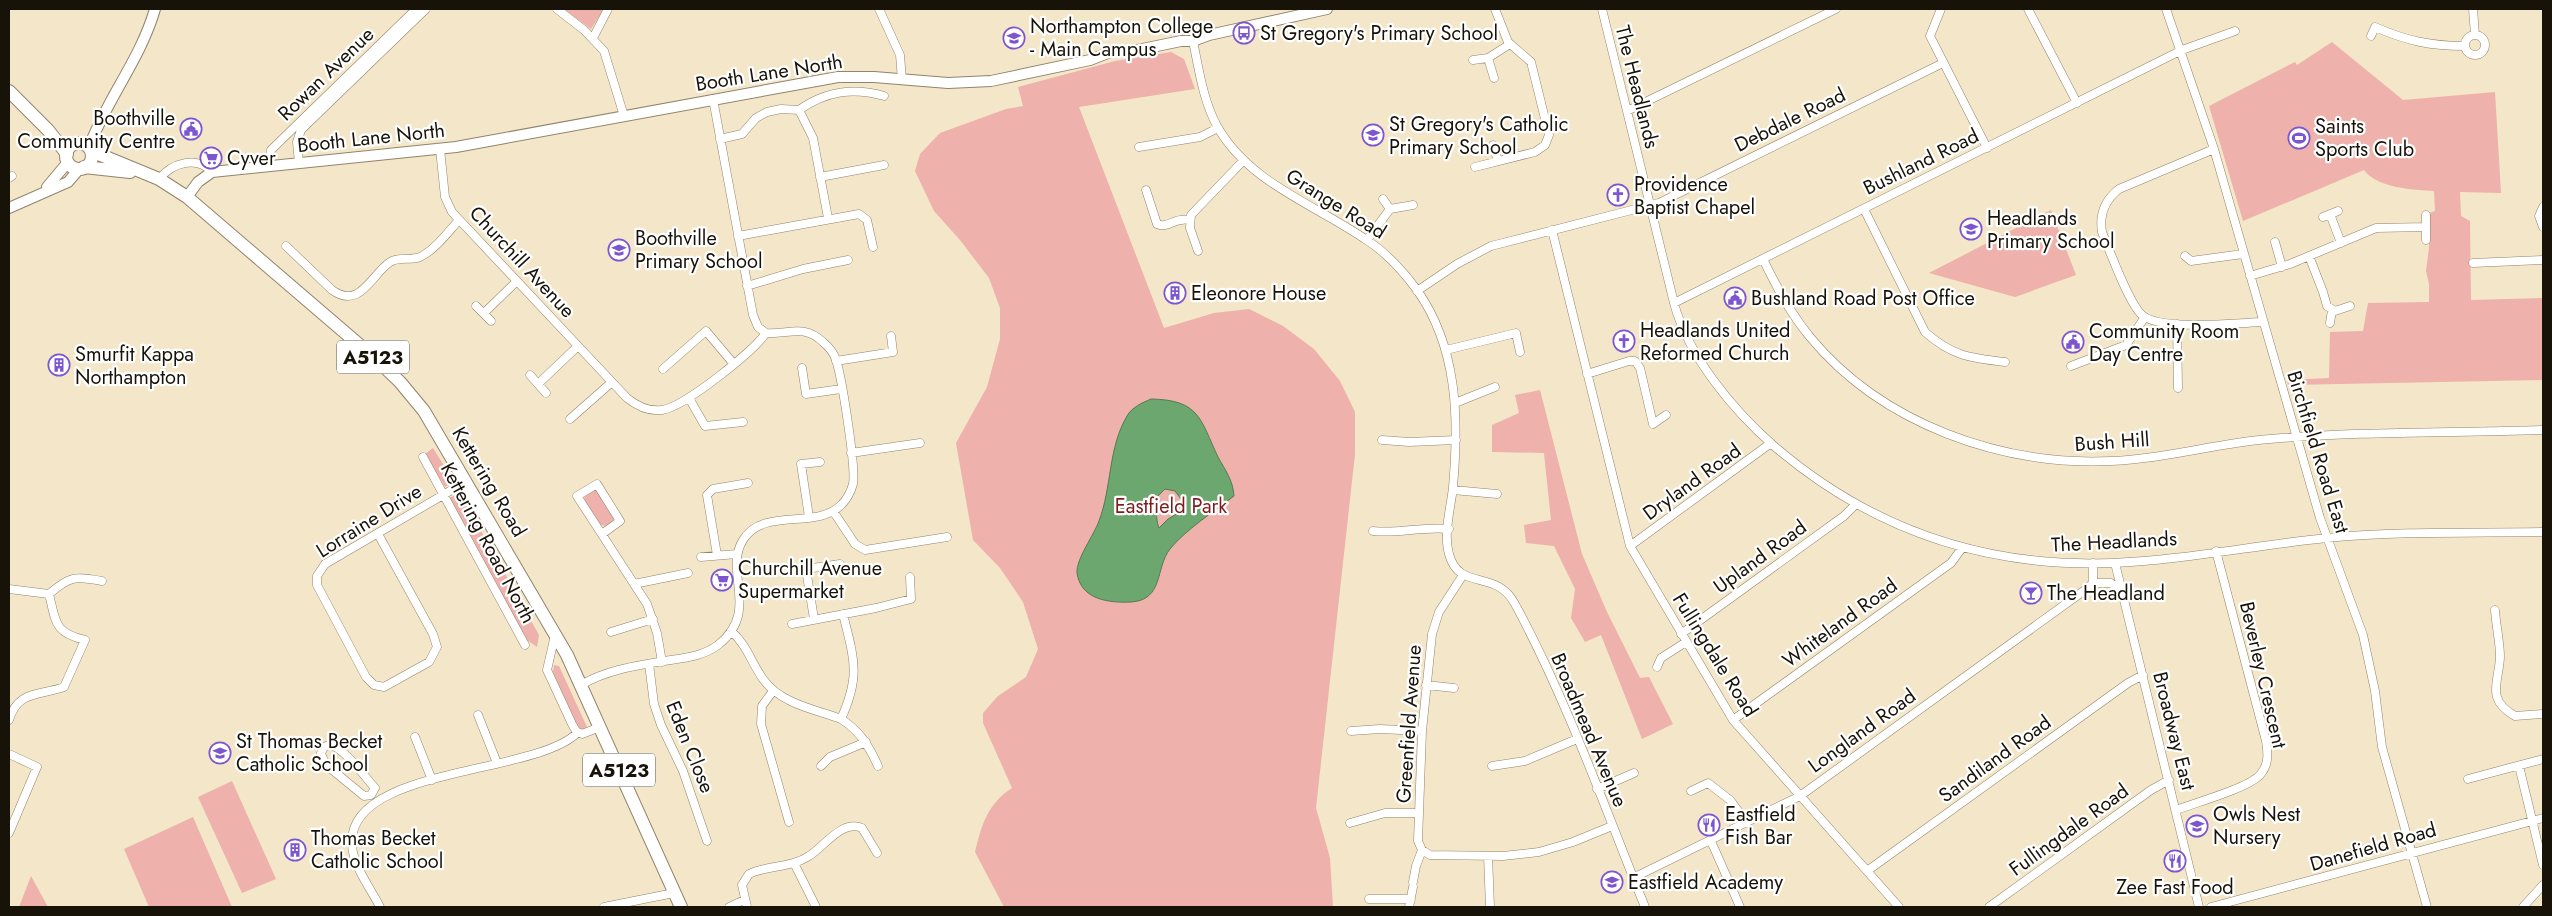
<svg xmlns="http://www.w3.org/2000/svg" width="2552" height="916" font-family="Jost,sans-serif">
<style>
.green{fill:#eeb1ab}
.water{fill:#6ca76f;stroke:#537b50;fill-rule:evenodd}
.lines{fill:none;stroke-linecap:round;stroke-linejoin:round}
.minor-casing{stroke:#91846a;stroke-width:9}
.tertiary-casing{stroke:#91846a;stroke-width:12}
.primary-casing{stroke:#91846a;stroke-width:14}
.minor{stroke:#fff;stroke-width:8}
.tertiary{stroke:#fff;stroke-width:10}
.primary{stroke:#fff;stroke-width:12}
.labels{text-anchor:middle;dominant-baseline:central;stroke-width:4.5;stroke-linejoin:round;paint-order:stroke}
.shield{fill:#fff;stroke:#5d5a53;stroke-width:1}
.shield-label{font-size:19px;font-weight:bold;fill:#181309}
.poi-label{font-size:20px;fill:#181309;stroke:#fff;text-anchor:start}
.street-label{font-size:20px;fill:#181309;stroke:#fff}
.park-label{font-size:20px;fill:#7d1c1d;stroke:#fff}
</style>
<rect width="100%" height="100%" fill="#f3e6c9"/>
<path class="green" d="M564,9H604L591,29Z
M2332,42L2403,100L2495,92L2501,193L2460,192L2461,216L2470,221L2471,300L2543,298V380L2288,385L2287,380L2329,378L2330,332L2363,331L2368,303L2429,302V284L2426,271L2429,248V213L2435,211L2434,191C2414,190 2377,188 2364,170L2243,221L2209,106L2295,62L2297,65Z
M1171,52L1184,59L1195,89L1079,107L1164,328L1214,313L1249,309L1283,326L1314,349L1340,381L1355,412V454L1316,808L1330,858L1333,907H1004L975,852C981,826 988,803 1012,788L983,723V713L998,696L1026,677L1038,649L1023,602L1000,568L973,540L956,443L987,387L1000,339V308L989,278L960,240L934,211L915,171L920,154L940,133L1006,109L1023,106L1018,87L1115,61Z
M2051,210L2076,275L2015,297L1929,273Z
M1540,390L1582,554L1607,612L1640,678L1649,677L1673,724L1642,739L1601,635L1585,642L1571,618L1575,589L1554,546L1526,543L1524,525L1551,520L1544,453L1492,452V425L1519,413L1515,395Z
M433,448L454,482L445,487L425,454Z
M594,489L596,490L615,518L608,526L600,525L584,501L585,495Z
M460,493L539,635L537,647L527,640L449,498Z
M554,665L559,666L587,727L579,732L553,672Z
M232,781L276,879L242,893L198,797Z
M193,817L232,907H149L124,849Z
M31,876L48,907H19Z"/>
<path class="water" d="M1151,399C1200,400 1200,419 1218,457C1225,470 1233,480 1234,496C1216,510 1184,531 1170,549C1155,568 1164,600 1131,602C1109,603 1081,600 1077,573C1076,559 1094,535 1099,521C1112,487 1108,448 1127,416C1132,407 1142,403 1151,399ZM1165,489L1175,491L1184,503L1183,510L1168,519L1159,528C1155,518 1158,510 1155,499Z"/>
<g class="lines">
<g class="minor-casing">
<path id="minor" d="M557,9L584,30L604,51L624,116
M879,9L900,55L902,80
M1602,9L1674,303C1688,356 1733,410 1774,446C1872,530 1985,568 2113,563C2185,560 2256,545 2327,538C2399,531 2472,533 2543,532
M1941,9L1930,36L1987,148
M2028,9L2077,103
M2166,9L2214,149L2320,518L2363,635L2375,691L2382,747L2427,907
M2473,9L2475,35
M2465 45a10 10 0 1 1 20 0a10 10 0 1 1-20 0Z
M2371,36L2375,27C2407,41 2431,46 2465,46
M593,38L608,9
M1193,41C1199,70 1203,100 1217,126C1249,183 1314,204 1365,239C1386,252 1403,271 1417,290C1458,348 1459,419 1453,487C1451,507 1443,534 1449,554C1459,592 1496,568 1515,604C1567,700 1604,806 1645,907
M1488,58L1494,78
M1473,60L1488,58L1510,44
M713,99L753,315L758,327L766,333
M799,110C826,91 853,87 884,96
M1627,111L1836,9
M720,139L742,134L756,118L767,112L781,109L799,110L813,138L828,218
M1493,145L1498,161
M1139,147L1200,137L1218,128
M440,149L445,197L452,212L627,398C637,406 648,412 662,410C684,407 753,352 766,333
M2214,149L2119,189C2105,200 2099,214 2102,232C2109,249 2129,304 2142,315C2160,331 2236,323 2263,322
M299,163L297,142L301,130L426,9
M268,167L271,150L416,9
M1475,167L1535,152L1545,145L1549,135L1531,62L1508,42L1495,9
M820,177L884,165
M9,178L12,176
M159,179C172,163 197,155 212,172
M1146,190L1157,224C1169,229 1173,217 1190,220
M1383,199L1390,209
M2543,207L2539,216L2543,227
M1864,209L1925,332C1952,356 1970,358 2005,362
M2330,214L2341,243
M2426,215V240
M2323,217L2338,211
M1552,230L1630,546L1733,720L1899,907
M738,236L859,214L867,220L873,247
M1367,240L1390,209L1413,205
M2275,242L2282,267
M286,246L332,290C360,310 371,275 390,262C399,256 410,261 420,257C435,250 448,232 459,220
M1198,251L1190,228L1191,215L1243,161
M2185,256L2191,261L2243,254
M2309,256L2323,292L2327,306L2335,311L2350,306
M1763,259C1776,286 1790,313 1810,337C1882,424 2001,466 2111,461C2165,459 2217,443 2270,439C2361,431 2453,433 2543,430
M2473,263L2543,260
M2250,276L2290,264L2376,228L2426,227
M747,286L803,269L848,260
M1417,291L1457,264L1491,246L1659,203L1943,63
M1674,303L2182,50L2235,31
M476,306L491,321
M484,313L517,281
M2330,323L2332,310
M2177,324L2178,388
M1446,350L1516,333L1520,352
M836,361L893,352L891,336
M2071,366L2126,345L2145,317
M802,368L806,394L841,389
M663,369L706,331L733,363
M1587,374L1629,361H1635L1640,368L1653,424L1666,415
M530,375L546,393
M538,384L578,346
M689,398L705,426L743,422
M1455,403L1495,387
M570,419L612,382
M1382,440L1409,442L1456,440
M851,453L920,443
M423,457L525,645
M1453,490L1497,494
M833,511L855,544L865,550L947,537
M809,517L801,464L820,462
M1373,531C1399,534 1423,526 1449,529
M378,534L433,634L437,647L429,662L384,687L374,685L366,677L317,585V576L325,564L467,481
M602,534L620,521L597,484L577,496L647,604L657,633L662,662
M1630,546L1771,443
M717,555L707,495L713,489L748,483
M701,557L737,554
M2115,563L2199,907
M2093,583H2111L2121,591
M634,584L688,573
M9,589L49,594
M2495,610C2496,626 2500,642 2500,657C2499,682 2485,699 2515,716L2543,714
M814,619L806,569L840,564
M792,624L876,608L911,599L910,577
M731,631C747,645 751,662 763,679C781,704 814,709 841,719C860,731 869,746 878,766
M611,632L653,619
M1681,634L1844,516L1856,504
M555,635L547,670L572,724L576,731L582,734L600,727
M649,664L654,704L661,725L683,771L707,841
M1657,667L1661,658L1686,642
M581,685C606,670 635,666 664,661C683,658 702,657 718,645C761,611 723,572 743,540C764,506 817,531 842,504C848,498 851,491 853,484C856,467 842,378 836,360C834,353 829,347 823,342C803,323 788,335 766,333
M1426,685L1454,688
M773,691L762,706L761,724L789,822
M478,715L497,763
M841,719C861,675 854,659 843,614
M9,720C18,690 39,696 64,687L85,640C54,633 56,622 49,594C70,576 75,576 102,581
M1733,720L1951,563L1962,548
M1351,731L1380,729L1422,731
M415,737L432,780
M329,745C343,746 365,777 375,788L371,795L364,796L325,764L321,753L324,747Z
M9,754L37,767L9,833
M821,766L830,757L866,742
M1492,766L1525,761L1577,739
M2519,766L2543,865
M2468,779L2543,759
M1597,789L1634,773
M1691,791L1708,783L1730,800L1747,823
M2176,810C2195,803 2248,788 2260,775C2269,765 2268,753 2266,741L2216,551
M1350,823L1385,813H1419
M1711,841L1740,907
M1422,850L1430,855L1503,856L1539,852L1573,842L1612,826
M1488,856L1490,907
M794,863L816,907
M1867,871L2128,683L2143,675
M1633,878L1800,796L2085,590L2093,583V563
M1413,882L1416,866L1422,850L1418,841L1422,731L1432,634L1439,612L1463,575
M1369,899H1411
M380,907C371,889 353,866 352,845C346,767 535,775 577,733
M604,907L674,893
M729,907L744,900
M747,907L742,885L749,874C768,865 791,868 809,856C824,847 842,819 862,828L877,853
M1409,907L1413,887
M1989,907L2151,790L2169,780
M2211,907L2543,818
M2523,907L2543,885"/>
</g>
<g class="tertiary-casing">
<path id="tertiary" d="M89,147C107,99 141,58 155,9
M47,187L68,162
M187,197L198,182L212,172L456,147L838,77H874L948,83L991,81L1090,60L1113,51L1128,52L1181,41H1193L1209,35L1327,9
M9,208L68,182L80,168"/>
</g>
<g class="primary-casing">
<path id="primary" d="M9,91L48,130L67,154
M66 156a13 13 0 1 1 26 0a13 13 0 1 1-26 0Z
M91,151L159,179L187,197L377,360L400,382L424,411L567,655L681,907
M84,167L130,172"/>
</g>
<use href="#minor" class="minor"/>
<use href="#tertiary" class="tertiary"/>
<use href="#primary" class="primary"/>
</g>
<defs>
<g id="bus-ring" transform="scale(1.125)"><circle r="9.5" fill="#fff" stroke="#7d56cf" stroke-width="1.5"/><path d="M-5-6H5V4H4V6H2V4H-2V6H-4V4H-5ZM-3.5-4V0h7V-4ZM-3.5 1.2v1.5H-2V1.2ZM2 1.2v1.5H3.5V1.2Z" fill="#7d56cf"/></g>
<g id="university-ring" transform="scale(1.125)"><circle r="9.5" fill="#fff" stroke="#7d56cf" stroke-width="1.5"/><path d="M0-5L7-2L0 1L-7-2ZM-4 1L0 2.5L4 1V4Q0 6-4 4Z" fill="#7d56cf"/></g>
<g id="civic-ring" transform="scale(1.125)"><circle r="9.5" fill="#fff" stroke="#7d56cf" stroke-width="1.5"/><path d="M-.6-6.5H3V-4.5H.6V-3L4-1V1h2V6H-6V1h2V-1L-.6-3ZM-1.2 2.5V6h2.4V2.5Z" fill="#7d56cf"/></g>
<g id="school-ring" transform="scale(1.125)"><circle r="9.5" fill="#fff" stroke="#7d56cf" stroke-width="1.5"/><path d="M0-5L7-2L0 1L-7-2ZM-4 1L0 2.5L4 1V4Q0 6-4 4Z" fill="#7d56cf"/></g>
<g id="stadium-ring" transform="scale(1.125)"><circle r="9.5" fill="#fff" stroke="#7d56cf" stroke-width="1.5"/><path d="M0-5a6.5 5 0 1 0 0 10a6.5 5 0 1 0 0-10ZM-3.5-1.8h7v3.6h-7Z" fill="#7d56cf"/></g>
<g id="supermarket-ring" transform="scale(1.125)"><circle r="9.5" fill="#fff" stroke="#7d56cf" stroke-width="1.5"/><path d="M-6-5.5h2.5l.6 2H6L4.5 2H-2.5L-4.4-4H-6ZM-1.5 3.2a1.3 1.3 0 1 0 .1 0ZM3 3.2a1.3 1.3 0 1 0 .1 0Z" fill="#7d56cf"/></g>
<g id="church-ring" transform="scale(1.125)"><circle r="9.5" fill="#fff" stroke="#7d56cf" stroke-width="1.5"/><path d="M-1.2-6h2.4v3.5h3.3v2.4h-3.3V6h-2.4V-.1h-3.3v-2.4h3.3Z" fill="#7d56cf"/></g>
<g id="building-ring" transform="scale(1.125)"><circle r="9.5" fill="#fff" stroke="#7d56cf" stroke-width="1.5"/><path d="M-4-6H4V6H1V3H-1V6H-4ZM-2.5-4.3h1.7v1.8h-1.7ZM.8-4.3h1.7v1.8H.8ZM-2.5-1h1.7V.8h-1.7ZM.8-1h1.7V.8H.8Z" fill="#7d56cf"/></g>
<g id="bar-ring" transform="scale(1.125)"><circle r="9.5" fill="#fff" stroke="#7d56cf" stroke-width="1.5"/><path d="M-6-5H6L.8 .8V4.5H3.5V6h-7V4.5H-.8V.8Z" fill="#7d56cf"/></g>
<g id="restaurant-ring" transform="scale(1.125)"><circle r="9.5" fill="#fff" stroke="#7d56cf" stroke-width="1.5"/><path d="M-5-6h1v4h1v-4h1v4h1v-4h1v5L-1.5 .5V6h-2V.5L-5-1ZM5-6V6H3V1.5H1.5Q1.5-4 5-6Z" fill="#7d56cf"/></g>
</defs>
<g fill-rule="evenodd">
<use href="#bus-ring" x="1244" y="33"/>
<use href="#university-ring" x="1014" y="38"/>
<use href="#civic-ring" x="191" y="129"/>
<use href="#school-ring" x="1373" y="135"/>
<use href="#stadium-ring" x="2299" y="138"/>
<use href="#supermarket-ring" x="211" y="158"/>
<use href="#church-ring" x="1618" y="195"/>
<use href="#school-ring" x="1971" y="229"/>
<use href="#school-ring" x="619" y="250"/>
<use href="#building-ring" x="1175" y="293"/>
<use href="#civic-ring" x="1735" y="298"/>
<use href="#church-ring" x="1624" y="341"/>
<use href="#civic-ring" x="2073" y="342"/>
<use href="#building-ring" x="59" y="365"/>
<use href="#supermarket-ring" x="722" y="580"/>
<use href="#bar-ring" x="2031" y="593"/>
<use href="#school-ring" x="220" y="753"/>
<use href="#restaurant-ring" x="1709" y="825"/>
<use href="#school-ring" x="2197" y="826"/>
<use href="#building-ring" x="295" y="850"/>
<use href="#restaurant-ring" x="2175" y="861"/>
<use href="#school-ring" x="1612" y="882"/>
</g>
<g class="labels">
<g class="shield">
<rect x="337" y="340.5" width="72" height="33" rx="4"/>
<rect x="583" y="753.5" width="72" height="33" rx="4"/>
</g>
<g class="shield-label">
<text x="373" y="357">A5123</text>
<text x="619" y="770">A5123</text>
</g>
<g class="poi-label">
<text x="1030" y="26">Northampton College<tspan x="1030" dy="23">- Main Campus</tspan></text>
<text x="1260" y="33">St Gregory's Primary School</text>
<text x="175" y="118" text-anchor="end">Boothville<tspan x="175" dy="23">Community Centre</tspan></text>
<text x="1389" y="124">St Gregory's Catholic<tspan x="1389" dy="23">Primary School</tspan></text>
<text x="2315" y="126">Saints<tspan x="2315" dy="23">Sports Club</tspan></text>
<text x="227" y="158">Cyver</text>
<text x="1634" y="184">Providence<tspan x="1634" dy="23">Baptist Chapel</tspan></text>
<text x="1987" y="218">Headlands<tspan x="1987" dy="23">Primary School</tspan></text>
<text x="635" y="238">Boothville<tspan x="635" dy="23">Primary School</tspan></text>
<text x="1191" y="293">Eleonore House</text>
<text x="1751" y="298">Bushland Road Post Office</text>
<text x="1640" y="330">Headlands United<tspan x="1640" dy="23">Reformed Church</tspan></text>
<text x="2089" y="331">Community Room<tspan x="2089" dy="23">Day Centre</tspan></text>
<text x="75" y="354">Smurfit Kappa<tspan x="75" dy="23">Northampton</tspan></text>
<text x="738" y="568">Churchill Avenue<tspan x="738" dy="23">Supermarket</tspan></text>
<text x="2047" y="593">The Headland</text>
<text x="236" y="741">St Thomas Becket<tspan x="236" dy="23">Catholic School</tspan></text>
<text x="1725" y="814">Eastfield<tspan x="1725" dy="23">Fish Bar</tspan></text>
<text x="2213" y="814">Owls Nest<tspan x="2213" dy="23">Nursery</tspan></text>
<text x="311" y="838">Thomas Becket<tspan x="311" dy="23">Catholic School</tspan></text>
<text x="1628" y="882">Eastfield Academy</text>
<text x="2175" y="887" text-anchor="middle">Zee Fast Food</text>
</g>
<g class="street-label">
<text transform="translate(769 73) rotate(-9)">Booth Lane North</text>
<text transform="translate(326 74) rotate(-44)">Rowan Avenue</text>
<text transform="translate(1637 87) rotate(76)">The Headlands</text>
<text transform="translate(1790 120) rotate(-26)">Debdale Road</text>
<text transform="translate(371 138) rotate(-6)">Booth Lane North</text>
<text transform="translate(1921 162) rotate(-26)">Bushland Road</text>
<text transform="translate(1336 204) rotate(32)">Grange Road</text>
<text transform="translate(522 262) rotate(47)">Churchill Avenue</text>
<text transform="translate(2112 442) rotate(-4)">Bush Hill</text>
<text transform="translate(2318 452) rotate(73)">Birchfield Road East</text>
<text transform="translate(489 482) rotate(59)">Kettering Road</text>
<text transform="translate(1692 482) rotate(-36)">Dryland Road</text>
<text transform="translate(369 521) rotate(-32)">Lorraine Drive</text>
<text transform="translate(2114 542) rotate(-3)">The Headlands</text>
<text transform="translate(488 543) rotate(62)">Kettering Road North</text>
<text transform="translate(1760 557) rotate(-36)">Upland Road</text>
<text transform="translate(1840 623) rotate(-36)">Whiteland Road</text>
<text transform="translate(1715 655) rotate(58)">Fullingdale Road</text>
<text transform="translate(2263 675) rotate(77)">Beverley Crescent</text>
<text transform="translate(1409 724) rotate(-86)">Greenfield Avenue</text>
<text transform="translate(1589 730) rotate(67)">Broadmead Avenue</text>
<text transform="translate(1862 731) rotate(-36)">Longland Road</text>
<text transform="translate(2174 731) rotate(76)">Broadway East</text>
<text transform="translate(690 747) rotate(68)">Eden Close</text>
<text transform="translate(1995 759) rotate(-36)">Sandiland Road</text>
<text transform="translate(2069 830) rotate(-36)">Fullingdale Road</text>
<text transform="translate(2373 847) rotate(-16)">Danefield Road</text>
</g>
<g class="park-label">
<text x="1171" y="506">Eastfield Park</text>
</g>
</g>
<rect width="2552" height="916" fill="none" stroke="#181309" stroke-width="20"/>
</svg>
